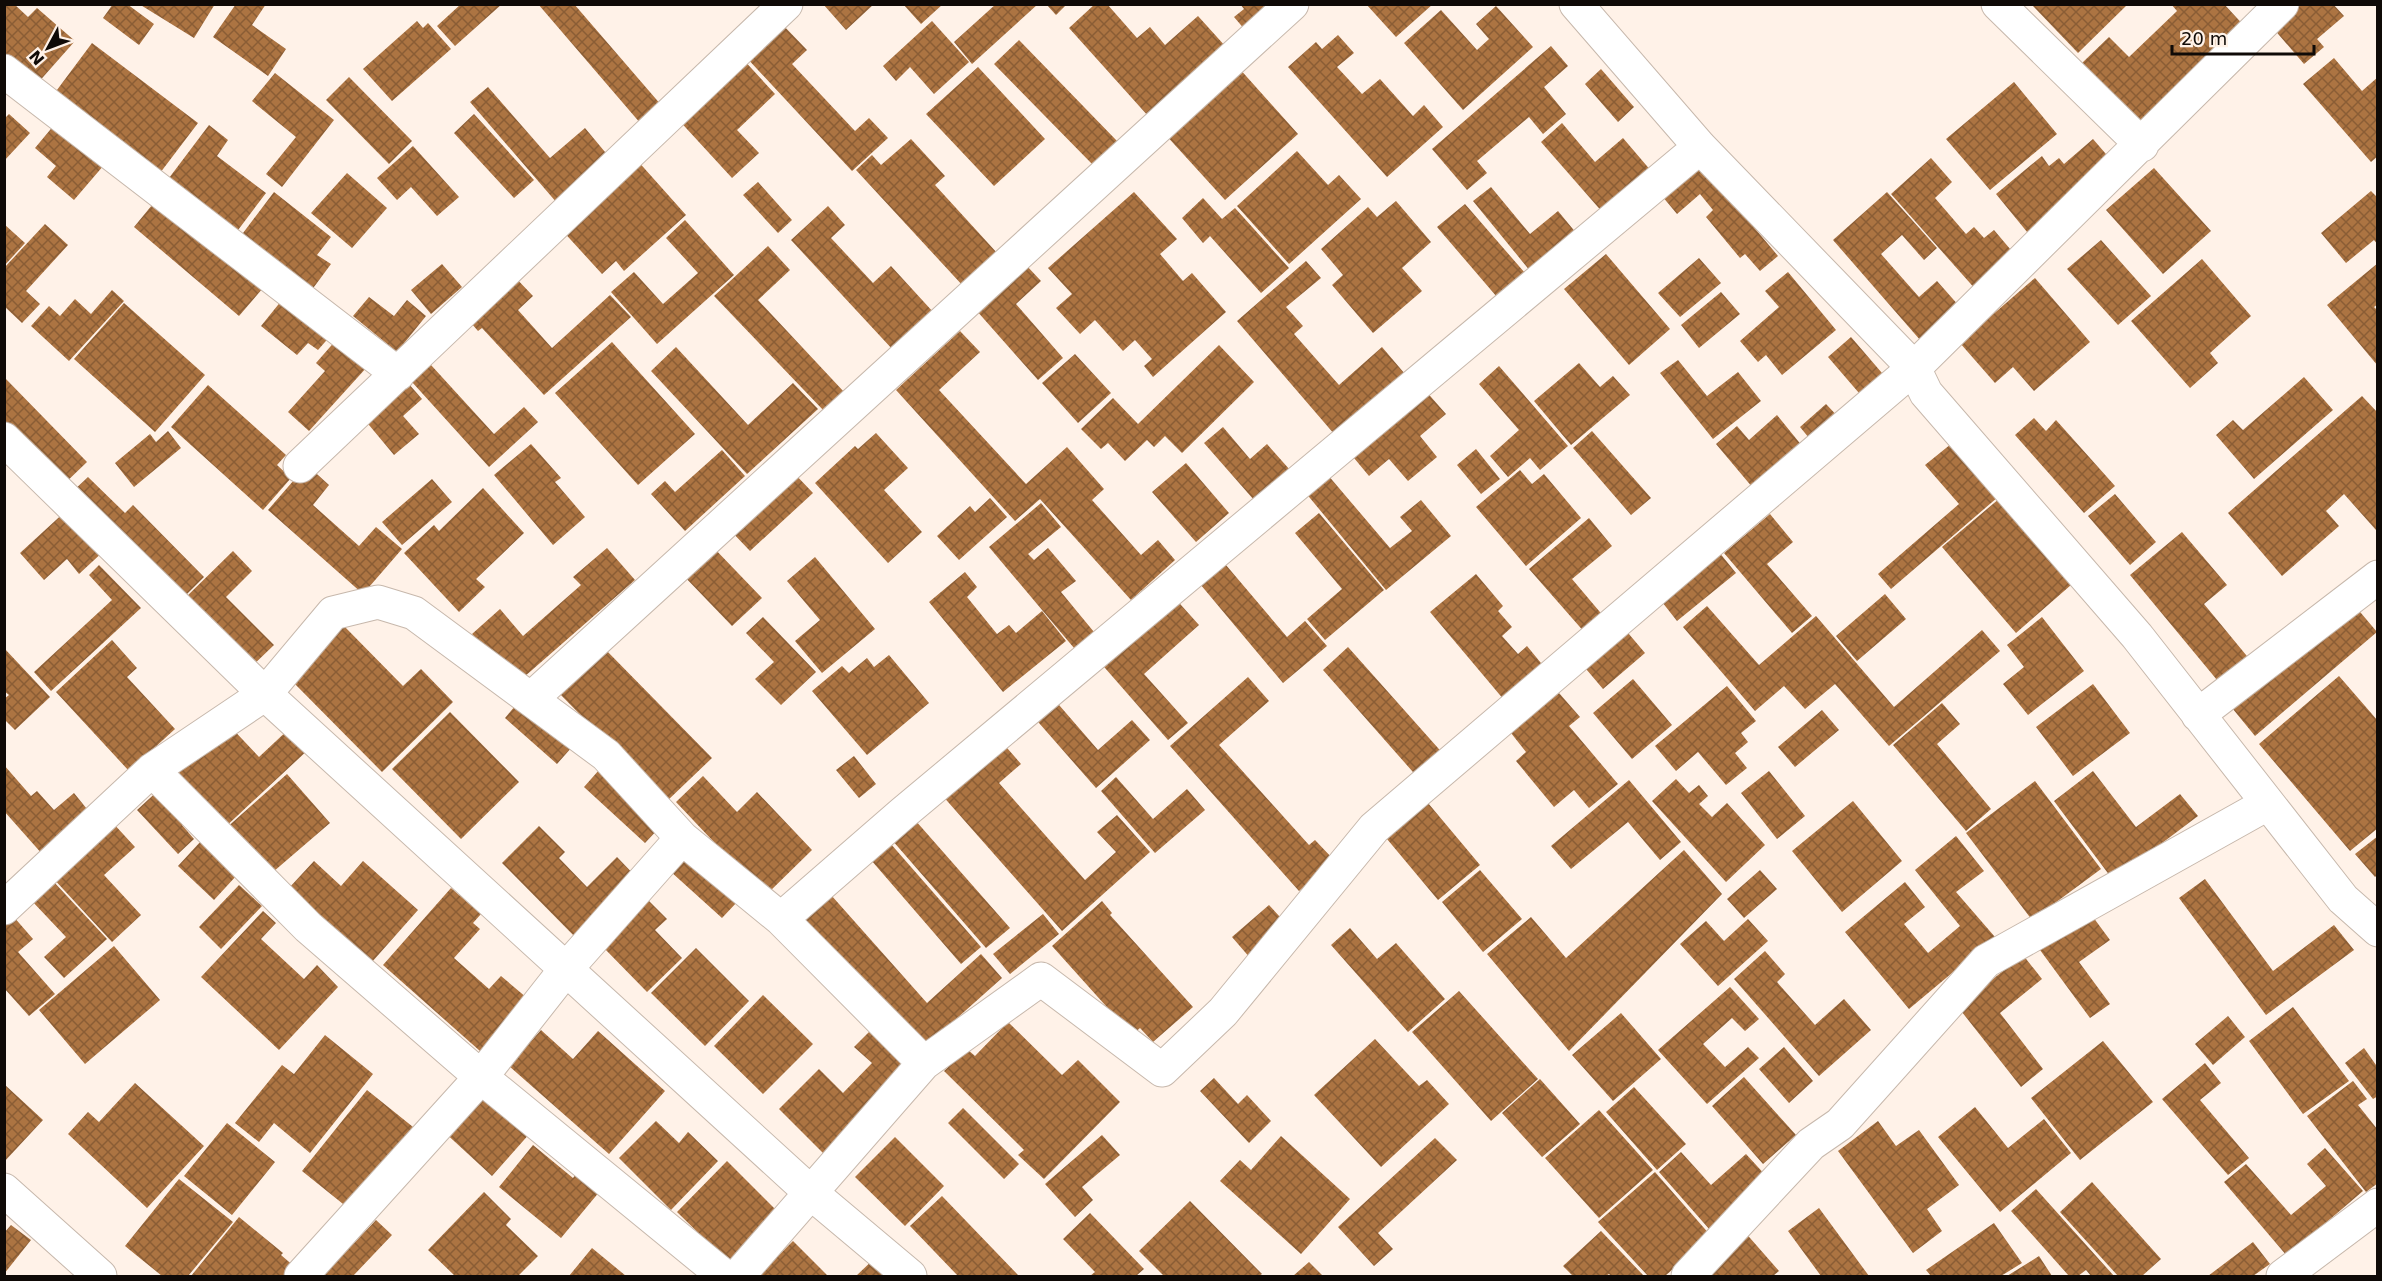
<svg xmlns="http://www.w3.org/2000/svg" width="2382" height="1281" font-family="'DejaVu Sans',sans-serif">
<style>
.building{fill:url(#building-cross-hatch)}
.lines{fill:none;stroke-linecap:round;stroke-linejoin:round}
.minor-casing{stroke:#c7b8ac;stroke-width:35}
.minor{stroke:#fff;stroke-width:33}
</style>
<defs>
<pattern id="building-cross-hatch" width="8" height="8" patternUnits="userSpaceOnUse" patternTransform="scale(1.5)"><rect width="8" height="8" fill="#ac7442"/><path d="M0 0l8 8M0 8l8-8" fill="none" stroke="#8a5d35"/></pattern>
</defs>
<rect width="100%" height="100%" fill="#fff2e8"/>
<path class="building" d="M4,4H14L28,17L37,8L75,41L36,85L4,58Z
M113,4H127L154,24L139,45L103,18Z
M139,4H215L194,38Z
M236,4H266L252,25L286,49L268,76L213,37Z
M461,4H502L455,46L437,26Z
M538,4H574L662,106L641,124Z
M823,4H874L846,30Z
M903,4H943L921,24Z
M996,4H1038L972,64L954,42Z
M1046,4H1067L1056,15Z
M1095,4H1107L1137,38L1150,27L1165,45L1198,16L1226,47L1149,117L1069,28Z
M1240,4H1276L1246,31L1234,17L1244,9Z
M1366,4H1433L1396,37Z
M2035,4H2128L2078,53L2033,6Z
M2171,4H2224L2248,30L2146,129L2082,63L2109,37L2129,57L2177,11Z
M2299,4H2333L2344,16L2317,39L2324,47L2304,64L2273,28Z
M1496,6L1533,47L1463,110L1404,43L1441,10L1477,50L1489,39L1476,24Z
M417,21L423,28L428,23L451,49L392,101L363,69Z
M932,21L969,62L934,94L910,67L896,81L883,66Z
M781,23L807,50L792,64L855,131L869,118L888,138L852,171L745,56Z
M1338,35L1354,53L1337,67L1362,94L1380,79L1413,116L1424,105L1443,127L1387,177L1288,67L1316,42L1322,49Z
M1019,40L1117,141L1093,165L994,64Z
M92,43L198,123L157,177L51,98Z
M1551,46L1568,66L1544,87L1566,114L1543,134L1529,117L1477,161L1487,173L1467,190L1432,149Z
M740,56L775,94L737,130L759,153L732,178L675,116Z
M2334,58L2362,91L2378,77V156L2371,162L2303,84Z
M978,67L1045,139L994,186L926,114Z
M1238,67L1298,134L1225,200L1164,133Z
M1601,69L1634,107L1618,122L1585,84Z
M275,73L334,120L282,187L266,174L296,137L252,101Z
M349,77L412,141L389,164L326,100Z
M2014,82L2057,134L1990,190L1946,139Z
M488,87L550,158L585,128L610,158L557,203L470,102Z
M9,114L30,133L4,161V119Z
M474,114L534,180L514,198L454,133Z
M1562,123L1595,162L1623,138L1652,172L1604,214L1541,142Z
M55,124L104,165L74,200L47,177L56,166L35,148Z
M209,125L228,140L217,156L266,193L235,234L166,182Z
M911,139L945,176L935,185L998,254L964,287L856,170L872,155L881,165Z
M2093,139L2118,168L2032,238L1996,194L2042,156L2049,166L2059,158L2064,164Z
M413,146L459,197L437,216L411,187L397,200L377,178Z
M1297,151L1328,185L1339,175L1361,199L1289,264L1237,206Z
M1931,158L1952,182L1935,198L1966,234L1974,227L1984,238L1994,230L2016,256L1977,291L1891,194Z
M636,159L686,215L624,271L616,261L602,274L560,228Z
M1701,164L1778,256L1760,271L1745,254L1740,258L1706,217L1713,210L1700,194L1677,214L1662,196Z
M2154,168L2211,231L2163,274L2106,210Z
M347,173L387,208L352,248L311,213Z
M758,182L792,220L778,233L743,195Z
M1491,187L1530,234L1558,211L1577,234L1531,272L1473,201Z
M2371,191L2378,198V245L2374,240L2346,263L2321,233Z
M274,192L331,237L317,255L331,264L311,291L240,237Z
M1134,192L1177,239L1160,254L1183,281L1192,273L1226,312L1153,377L1144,366L1152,359L1135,340L1123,351L1095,320L1080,334L1056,308L1072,294L1048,268Z
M1887,192L1937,248L1924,260L1902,235L1881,254L1919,297L1937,281L1960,307L1921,341L1833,240Z
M1203,198L1222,219L1235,208L1289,268L1261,293L1210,236L1203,243L1182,218Z
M157,199L263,288L239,316L134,227Z
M1396,201L1431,242L1402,268L1422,291L1373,333L1332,285L1343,275L1321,249L1368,207L1377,217Z
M1465,204L1525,273L1497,297L1437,227Z
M828,206L845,225L831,238L873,283L891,266L934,313L894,351L791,240Z
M685,220L734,275L657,344L611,292L634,272L663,304L698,273L666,238Z
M4,224L25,243L4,266Z
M45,224L68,245L26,291L40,304L22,323L4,306V268Z
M2101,240L2151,296L2118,325L2067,269Z
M768,246L790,270L758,300L845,393L825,412L714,296Z
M1606,254L1670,329L1629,365L1564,289Z
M1699,258L1721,283L1680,317L1658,293Z
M2202,259L2251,316L2210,353L2218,363L2190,388L2131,321Z
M1306,261L1321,278L1286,307L1303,326L1294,334L1339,385L1382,347L1405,374L1335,435L1237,321Z
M2378,263V304L2374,307L2378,311V366L2327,305Z
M442,264L462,287L431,314L411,290Z
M1026,265L1041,281L1016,304L1063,358L1038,380L976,310Z
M1788,272L1836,330L1782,375L1766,355L1758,362L1740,341L1779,307L1765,291Z
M512,274L533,296L518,310L552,348L610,295L631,317L544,395L482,328L478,331L465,316Z
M2035,278L2090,342L2034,391L2013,367L1995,383L1960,343Z
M112,290L124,301L69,361L31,326L49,306L60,316L75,299L91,314Z
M1721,292L1740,314L1699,348L1681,325Z
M286,295L332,334L318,350L308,343L297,355L261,326Z
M369,297L394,316L407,300L426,316L397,352L353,316Z
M124,303L205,375L155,432L74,359Z
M960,331L980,352L939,390L1026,484L1067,447L1104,489L1092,500L1141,555L1158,540L1175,560L1131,600L1040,499L1015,521L896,390Z
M1851,337L1888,380L1865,400L1828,357Z
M337,339L367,367L309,431L288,412L325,371L316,363Z
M612,342L695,434L638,485L555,393Z
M1219,345L1254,382L1182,453L1165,436L1154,447L1147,440L1125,461L1108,443L1101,449L1081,429L1113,398L1138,424Z
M676,347L748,425L793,383L818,409L747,474L651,371Z
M1075,354L1111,393L1078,423L1042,383Z
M1678,360L1707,396L1738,372L1761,401L1713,439L1660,373Z
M1579,363L1600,387L1613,376L1630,395L1571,445L1534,401Z
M431,365L494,434L524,407L538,422L489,467L412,382Z
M1499,366L1568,446L1540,470L1530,458L1508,477L1490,456L1519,430L1479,384Z
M4,377L87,462L61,487L4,428Z
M2304,377L2333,410L2254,479L2216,435L2233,420L2243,430Z
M408,383L422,399L403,416L419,434L394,455L364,419Z
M208,385L286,455L277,465L291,478L263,510L171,427Z
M1424,389L1446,414L1420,436L1437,457L1408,481L1389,459L1369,476L1349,452Z
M2362,396L2378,413V529L2376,530L2344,494L2326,511L2339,526L2282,576L2228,513Z
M1826,404L1842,421L1814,444L1800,427Z
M1777,415L1807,452L1758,494L1716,444L1737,426L1749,440Z
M2034,418L2046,431L2056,420L2115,486L2084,513L2015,435Z
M1223,427L1250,459L1267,444L1290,470L1254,500L1204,443Z
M168,431L181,448L134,487L115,463L150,434L156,442Z
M1592,431L1651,498L1631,515L1573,448Z
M876,433L908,468L884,490L922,532L888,563L815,483L855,446L858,449Z
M531,444L561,478L555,482L585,517L553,545L494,475Z
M1951,444L1998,497L1891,589L1878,574L1959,504L1925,465Z
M1476,449L1500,479L1481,494L1457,465Z
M722,450L745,476L685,531L651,494L665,481L675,492Z
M1186,463L1229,513L1196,542L1152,492Z
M307,465L329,485L313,505L359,546L376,527L402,549L363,594L268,510Z
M1520,470L1532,484L1544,474L1581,518L1526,566L1476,507Z
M793,472L813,493L750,551L730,530Z
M1327,474L1390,548L1412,531L1400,517L1421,500L1451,536L1386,590L1305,492Z
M88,477L125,513L133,505L204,577L179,602L71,493Z
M432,479L452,502L402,545L382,522Z
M483,488L524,533L476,579L485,587L459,612L404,553L434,525L439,531Z
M2006,493L2079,578L2016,633L1942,547Z
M2115,494L2156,542L2130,565L2088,516Z
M990,498L1007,517L959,560L937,536L970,506L975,512Z
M1041,503L1061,527L1028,554L1034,560L1048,548L1076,581L1061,592L1094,632L1074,648L989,547Z
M68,509L106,549L79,574L67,559L44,580L20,553Z
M1319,513L1384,590L1325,640L1307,619L1342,589L1295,533Z
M1770,514L1793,542L1767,564L1812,616L1792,633L1724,553Z
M1589,518L1612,546L1572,579L1605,618L1586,634L1529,569Z
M2182,532L2227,585L2204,604L2251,661L2222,686L2130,575Z
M711,545L762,598L732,626L681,573Z
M1714,546L1736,573L1677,621L1655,593Z
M607,548L635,580L516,684L472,634L500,609L523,636L581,585L573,577Z
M233,551L252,571L226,597L274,645L248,670L181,602Z
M815,557L875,629L822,673L795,641L820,620L787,581Z
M1220,558L1287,637L1305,621L1327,646L1283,683L1195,578Z
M99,565L141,608L51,691L34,672L112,600L89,575Z
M965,572L977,587L967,597L997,634L1009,625L1016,633L1042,611L1066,641L1003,692L929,602Z
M1476,574L1503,606L1498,611L1512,627L1502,636L1518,654L1527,646L1550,674L1510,707L1430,612Z
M1885,594L1906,619L1857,661L1836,636Z
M1172,595L1199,625L1144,674L1188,723L1168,740L1098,660Z
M2350,600L2377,632L2255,736L2228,703Z
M1707,606L1759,665L1816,616L1894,707L1982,630L2000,651L1889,746L1835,684L1805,709L1784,686L1755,711L1683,627Z
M763,617L816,672L781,705L755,679L774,662L746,633Z
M2042,617L2084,671L2028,715L2003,684L2024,667L2007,645Z
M344,626L403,686L421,669L453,702L382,772L290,679Z
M1623,627L1645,653L1603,689L1581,663Z
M112,640L137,668L127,677L175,729L129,771L56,692Z
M1348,647L1446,757L1420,780L1323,670Z
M4,648L50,697L15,730L4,719V699L9,695L4,691Z
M604,648L712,758L666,802L558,692Z
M889,655L929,703L867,755L812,691L842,666L849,673L867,658L874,667Z
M2339,676L2378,721V828L2350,851L2259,744Z
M1248,677L1269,701L1219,745L1309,845L1315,840L1334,860L1299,891L1170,746Z
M1633,679L1672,725L1632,759L1593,713Z
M2093,684L2130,733L2073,776L2036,727Z
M1727,686L1756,721L1741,733L1748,742L1735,753L1747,768L1726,785L1698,752L1676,771L1655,746Z
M1559,693L1580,717L1569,726L1618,784L1589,808L1574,790L1554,807L1516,761L1526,752L1511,733Z
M1053,698L1098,750L1132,720L1150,740L1096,788L1032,715Z
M520,700L572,747L557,764L505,718Z
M1942,703L1960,724L1937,744L1991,809L1966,831L1893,745Z
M1822,710L1839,730L1795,767L1778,747Z
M450,712L519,782L461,839L392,769Z
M226,722L259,757L291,727L310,748L221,831L169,776Z
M1001,741L1021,764L999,783L1085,880L1116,852L1097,832L1117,815L1150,852L1062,931L941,794Z
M854,756L876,784L859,798L836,770Z
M4,765L31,796L37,791L54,810L74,793L91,814L43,855L4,811Z
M599,770L660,827L645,843L584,787Z
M1769,771L1805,816L1777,839L1741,793Z
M2093,771L2136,827L2180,794L2198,816L2113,880L2054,801Z
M287,774L330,823L266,878L224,830Z
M703,776L737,812L757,792L812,850L765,896L676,802Z
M1116,777L1153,819L1187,789L1205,810L1155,853L1101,791Z
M1676,779L1689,793L1699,785L1708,796L1699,804L1712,817L1727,803L1765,845L1726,882L1652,801Z
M1629,780L1681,842L1660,860L1628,822L1571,869L1551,846Z
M2035,781L2101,869L2032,920L1966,833Z
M162,787L190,817L182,825L194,839L178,854L137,810Z
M1853,801L1902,861L1842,912L1792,851Z
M1428,803L1480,865L1438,900L1387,839Z
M915,820L1010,928L986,948L892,840Z
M112,822L135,847L104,875L141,915L112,942L52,877Z
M539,826L565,852L559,858L587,887L617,857L642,883L581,943L502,863Z
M1956,836L1984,871L1956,892L1995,937L1909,1009L1845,932L1905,882L1925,907L1904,924L1928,953L1960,926L1915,870Z
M2378,836V874L2375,877L2355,854Z
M201,841L237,875L214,900L178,866Z
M890,843L981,947L961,964L871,860Z
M1684,850L1722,894L1569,1051L1487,954L1531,917L1566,958Z
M687,853L738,901L722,918L670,871Z
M314,861L341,886L363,861L418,910L372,962L289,888Z
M1480,870L1522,919L1483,952L1442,902Z
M1760,870L1777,889L1744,918L1727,899Z
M2205,879L2273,971L2334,925L2354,950L2266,1015L2179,898Z
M52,880L107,939L64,978L44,957L66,937L31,900Z
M239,885L262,906L221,949L199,927Z
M451,888L481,914L473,923L480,929L454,958L489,989L501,976L527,998L480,1051L383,965Z
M831,895L927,1003L981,954L1002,978L918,1053L802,922Z
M649,901L667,919L655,930L682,958L647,992L603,947Z
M1102,901L1112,913L1110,915L1193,1007L1153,1042L1140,1028L1132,1035L1052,946Z
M1269,905L1289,927L1251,959L1232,937Z
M263,911L276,923L261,939L304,979L317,965L338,987L279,1050L201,977Z
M2090,913L2110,940L2079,962L2110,1004L2090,1018L2040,950Z
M1043,914L1059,934L1010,974L993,954Z
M13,916L33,939L18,952L55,994L29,1016L4,988V924Z
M1748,919L1768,941L1718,986L1680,944L1706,921L1724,941Z
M1350,928L1377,959L1396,943L1445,999L1408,1032L1331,945Z
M114,946L160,1000L85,1064L39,1010Z
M696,948L749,1001L705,1046L651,993Z
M1765,951L1785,974L1777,982L1815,1025L1844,999L1871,1030L1819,1076L1734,979Z
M2023,955L2042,979L2000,1013L2043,1069L2021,1087L1958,1007Z
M1730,987L1759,1019L1745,1031L1732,1018L1703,1044L1725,1067L1748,1047L1759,1058L1707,1104L1658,1050Z
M1459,991L1538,1079L1491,1121L1412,1032Z
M763,995L813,1044L763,1094L714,1046Z
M2293,1007L2349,1081L2303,1114L2249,1041Z
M1621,1013L1661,1059L1613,1101L1572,1055Z
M2228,1016L2245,1037L2213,1065L2195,1044Z
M1008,1022L1062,1075L1078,1060L1120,1102L1044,1179L1018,1155L1024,1150L944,1071L967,1049L975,1056Z
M874,1027L912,1064L824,1154L779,1109L819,1069L843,1093L872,1063L854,1047Z
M541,1030L573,1059L598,1031L665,1091L609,1154L509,1066Z
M325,1035L373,1074L310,1153L274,1123L259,1142L235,1123L282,1065L294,1074Z
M1375,1039L1419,1086L1427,1080L1449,1104L1381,1167L1314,1095Z
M2103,1041L2153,1102L2080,1160L2031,1098Z
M1784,1047L1813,1081L1789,1103L1759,1069Z
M2364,1048L2376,1065L2378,1063V1096L2373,1099L2345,1063Z
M2205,1063L2221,1083L2200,1100L2249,1158L2228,1175L2162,1099Z
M1744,1077L1796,1135L1763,1164L1712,1106Z
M1214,1078L1238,1104L1247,1095L1271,1121L1249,1143L1200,1091Z
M1540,1079L1580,1124L1542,1157L1502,1113Z
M2353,1081L2367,1099L2358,1105L2378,1130V1183L2366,1192L2307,1116Z
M135,1083L204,1146L147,1208L68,1134L88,1112L99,1122Z
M4,1084L43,1120L4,1162Z
M480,1086L531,1132L492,1176L441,1129Z
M1634,1087L1686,1144L1657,1170L1606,1112Z
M367,1090L418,1131L353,1212L302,1171Z
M1975,1107L2008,1148L2044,1119L2071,1153L2000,1212L1938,1137Z
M963,1108L1019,1164L1004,1179L948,1123Z
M1599,1110L1653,1170L1599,1218L1545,1158Z
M656,1121L679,1143L688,1132L718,1161L671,1210L619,1158Z
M1878,1121L1896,1146L1919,1130L1959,1185L1927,1209L1942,1231L1913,1253L1838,1151Z
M227,1123L275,1162L232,1215L184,1176Z
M1102,1135L1120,1155L1082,1187L1093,1200L1075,1217L1045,1184Z
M1281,1136L1350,1199L1301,1254L1220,1181L1240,1160L1251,1170Z
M895,1137L944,1186L905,1226L855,1177Z
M1435,1138L1457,1160L1378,1233L1393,1249L1374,1266L1338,1227Z
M533,1145L573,1178L582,1166L605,1185L561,1238L499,1187Z
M2325,1148L2363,1191L2287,1256L2224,1182L2246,1164L2291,1215L2326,1186L2307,1164Z
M1681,1152L1711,1185L1746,1154L1768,1178L1710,1230L1659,1172Z
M727,1161L781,1215L731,1265L677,1212Z
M1655,1172L1711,1236L1665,1276H1648L1598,1222Z
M179,1179L233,1222L188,1276H162L125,1246Z
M2092,1182L2161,1259L2142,1276H2118L2060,1212Z
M2036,1189L2114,1276H2091L2086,1270L2078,1276H2069L2011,1211Z
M484,1192L511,1219L506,1225L538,1256L518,1276H455L428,1250Z
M942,1196L1019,1276H958L910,1226Z
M1190,1201L1262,1274L1259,1276H1164L1139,1251Z
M1819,1208L1869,1276H1821L1788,1231Z
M1090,1213L1144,1269L1136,1276H1090L1095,1272L1063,1239Z
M239,1217L283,1253L281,1255L296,1268L288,1276H191Z
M376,1220L392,1235L353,1276H323Z
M1994,1223L2022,1263L2001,1276H1931L1926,1270Z
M11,1225L31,1240L4,1274V1233Z
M1743,1230L1779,1271L1773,1276H1691Z
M1601,1231L1644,1276H1611L1609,1274L1606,1276H1573L1563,1266Z
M793,1241L828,1276H758Z
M2253,1242L2270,1264L2253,1276H2208Z
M592,1248L626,1276H569Z
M2039,1256L2052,1276H2007Z
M876,1257L897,1276H856Z
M1309,1262L1323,1276H1293Z"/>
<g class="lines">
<g class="minor-casing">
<path id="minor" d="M1576,4L1700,147L1914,368L1926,393L2137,636L2343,899L2378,930
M1998,4L2142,145
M4,71L398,374
M4,439L265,694L810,1192L910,1276
M300,466L786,4
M531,699L1292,4
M2198,715L2378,577
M152,770L308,927L481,1077L724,1276
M4,908L152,770L265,694L333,613L378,602L414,613L606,755L682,838L781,919L924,1063L1041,979L1162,1070L1223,1012L1374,828L1914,368L2282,4
M781,919L903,813L1700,147
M4,1190L100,1276
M301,1276L481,1077L566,969L682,838
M738,1276L924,1063
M1688,1276L1811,1144L1840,1124L1986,961L2267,804
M2283,1276L2378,1205"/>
</g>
<use href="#minor" class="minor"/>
</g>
<rect width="2382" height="1281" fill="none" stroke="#0f0a07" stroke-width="12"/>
<g transform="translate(48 48) rotate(229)" stroke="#fff2e8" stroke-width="4.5" paint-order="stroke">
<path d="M0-4.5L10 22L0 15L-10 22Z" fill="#0f0a07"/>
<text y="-9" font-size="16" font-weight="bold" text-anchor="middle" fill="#0f0a07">N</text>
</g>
<path d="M2172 45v9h142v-9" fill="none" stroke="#0f0a07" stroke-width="3"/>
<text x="2181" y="45" font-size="18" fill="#0f0a07" stroke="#fff2e8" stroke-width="4.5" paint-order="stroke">20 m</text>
</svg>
